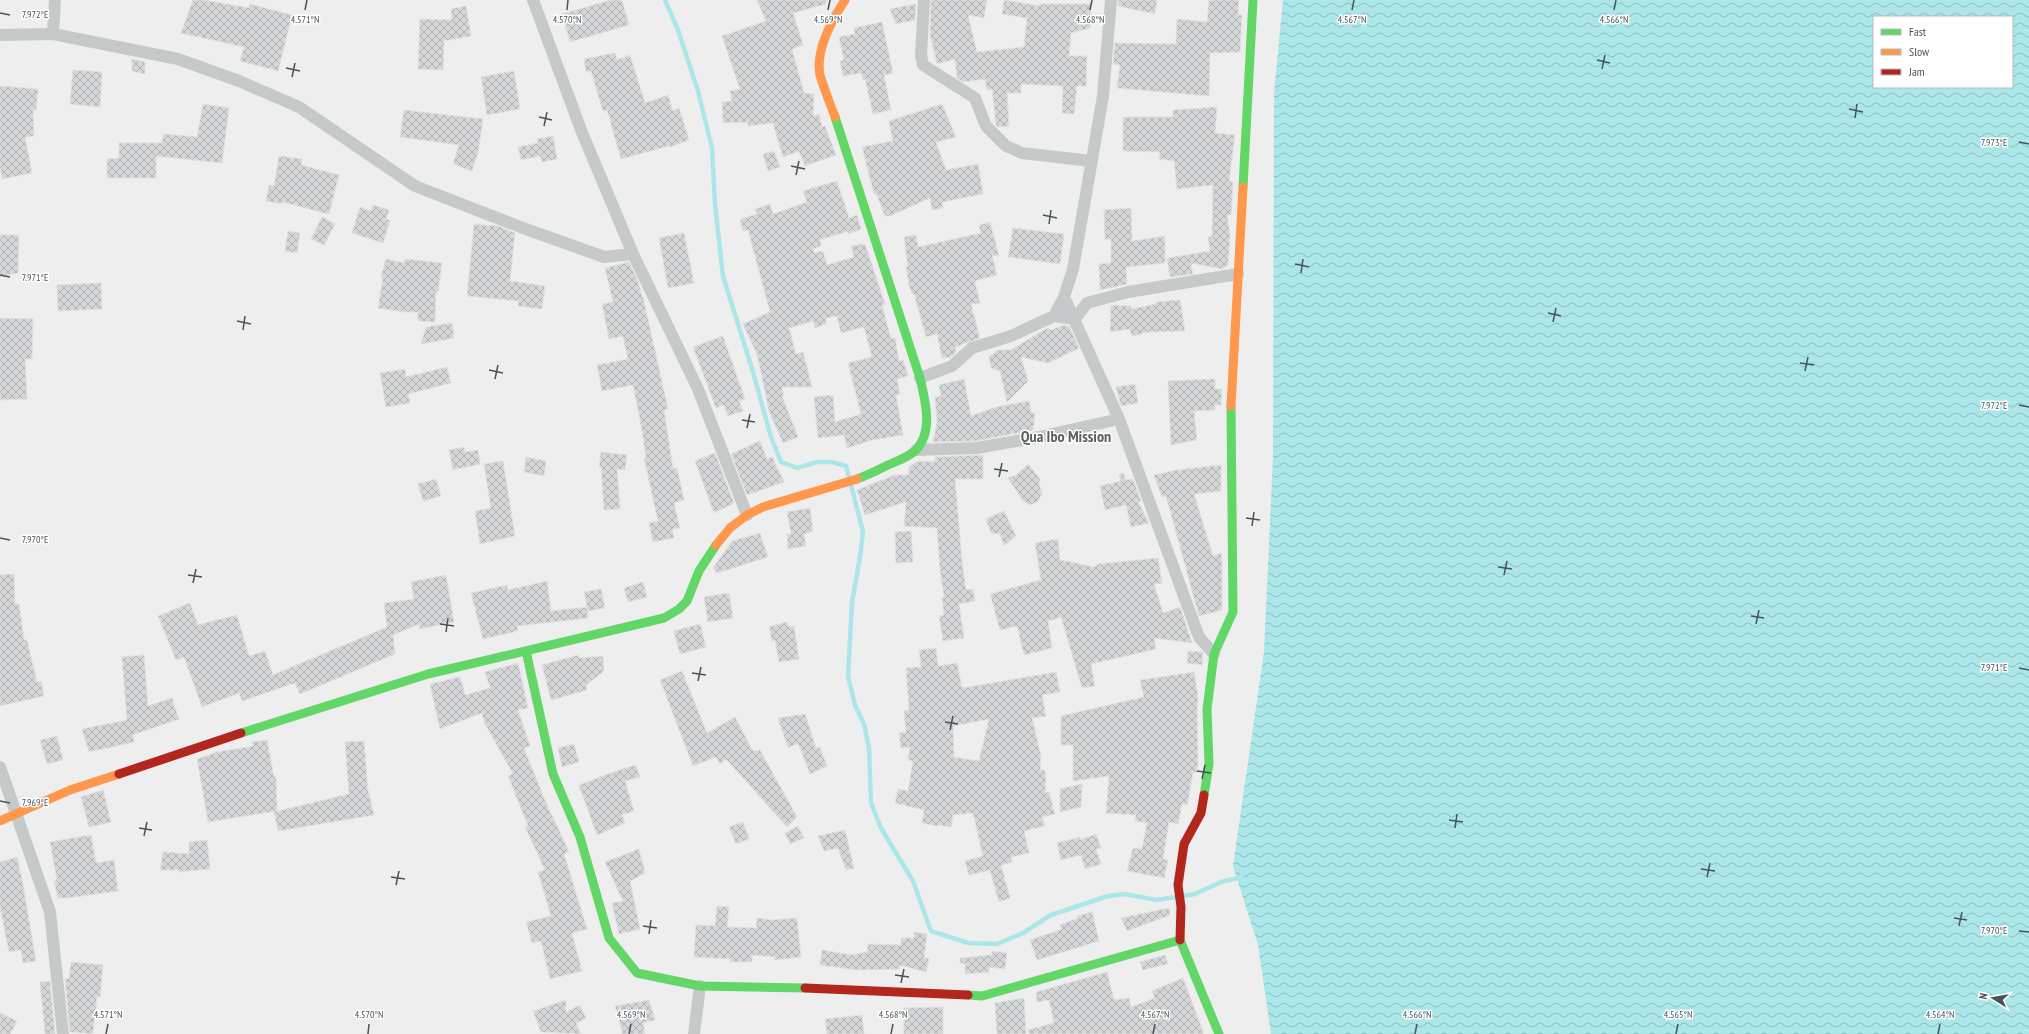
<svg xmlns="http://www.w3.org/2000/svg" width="2029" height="1034" font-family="'PT Sans Narrow',sans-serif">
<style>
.water{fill:url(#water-waves);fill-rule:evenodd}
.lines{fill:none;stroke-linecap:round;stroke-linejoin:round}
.stream{stroke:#abe7e8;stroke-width:4.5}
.building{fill:url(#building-cross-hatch);stroke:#e0e0e1;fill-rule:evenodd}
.street{stroke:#c5c9ca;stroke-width:12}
.fast{stroke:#63d668;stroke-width:9}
.slow{stroke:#ff974d;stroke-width:9}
.jam{stroke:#b3261e;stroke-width:9}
.ticks{fill:none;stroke:#475459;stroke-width:1.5}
.labels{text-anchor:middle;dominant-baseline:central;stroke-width:3;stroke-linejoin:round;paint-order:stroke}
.quarter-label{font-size:16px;font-weight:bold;fill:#5a5f62;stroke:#fff}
.ticks-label{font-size:10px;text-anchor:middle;fill:#475459;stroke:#fff;stroke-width:3;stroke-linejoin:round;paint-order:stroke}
</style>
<defs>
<pattern id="water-waves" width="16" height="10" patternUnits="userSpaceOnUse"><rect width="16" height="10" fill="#abe7e8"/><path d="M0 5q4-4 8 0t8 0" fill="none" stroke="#8dbebf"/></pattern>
<pattern id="building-cross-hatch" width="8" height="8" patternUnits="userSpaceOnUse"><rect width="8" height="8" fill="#d5d6d7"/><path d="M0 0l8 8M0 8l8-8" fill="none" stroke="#afb0b1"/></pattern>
</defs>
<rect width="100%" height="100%" fill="#efeeee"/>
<path class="water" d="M1283,0H2029V1034H1271L1258,945L1233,866L1264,652L1273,457L1274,93ZM1874,17H2012V87H1874Z"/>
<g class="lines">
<path class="stream" d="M665,0L678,30L698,91L712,148L715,204L723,276L753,372L771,437L781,462L797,468L817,462H832L846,466L849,478
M851,485L863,532L860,557L852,602L848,676L855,705L864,724L869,748L871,803L881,828L913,881L931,931L968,943L997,944L1023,933L1051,915L1108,896L1125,894L1156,900L1176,897
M1183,896L1195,894L1221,882L1242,877"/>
</g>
<path class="building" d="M193,0H204L249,8L250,4L292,15L278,71L240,61L244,47L181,33Z
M611,0H622L629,25L570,42L562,14Z
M757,0H826V4L793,13L803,45L792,49L804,93L814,94L813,116L819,114L822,127L825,126L836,155L805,166L799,151L783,157L773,123L748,126V122L723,123L722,102L732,101L730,91L740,89L722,36L766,21Z
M931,0H987L984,18L968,15L977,52L1024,47L1027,18L1002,14L1004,0L1040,6V4H1091L1090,28L1071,33L1069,56H1087L1086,86H1077L1074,114L1062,113L1063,86L1021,84V93H1007L1009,126L998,127L996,125L992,89L987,90L985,79L963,82L957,78L955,59L937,64L930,34Z
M1118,0H1157L1155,14L1118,6Z
M1209,0H1239L1238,15H1242L1240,52L1210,53L1209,96L1117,88L1120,65L1113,64L1115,43L1176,44L1177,19L1207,22Z
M916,4L915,20L896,24L890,9Z
M466,6L471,36L444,41L443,70L418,69L420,19L452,20L451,9Z
M882,22L893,73L884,75L891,110L873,114L865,79L863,80L861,73L843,76L840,61L844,60L839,37L855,34L854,28Z
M615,53L617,60L630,55L645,103L668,95L673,111L679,108L689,140L670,147L669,146L621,159L607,110L603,111L591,71L586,72L584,59Z
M132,59L145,62V74L132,71Z
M73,70L102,72L100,107L70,104Z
M514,71L520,109L487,115L481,77Z
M0,86L38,89L36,110H33L34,136L25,137L32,173L2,179L0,168Z
M203,104L229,108L222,163L156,156V178H107V159L119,158V143H162L163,134L197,137Z
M942,104L956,137L936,142L946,170L978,164L983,194L942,202L943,208L932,210L930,198L890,216H885L876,193L874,194L862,147L893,141L889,121Z
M1217,107L1215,133L1235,135L1229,181L1233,182L1231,215H1227L1230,235L1228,265L1222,269L1191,263L1193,274L1170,277L1167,258L1210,251L1208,237H1212L1213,185L1177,189L1174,161L1159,159L1160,152L1123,151V117H1173V110Z
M404,110L483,119L478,153L472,171L453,164L459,145L400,137Z
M553,136L557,159L542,162L540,156L521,160L518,147L538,143L537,139Z
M774,151L780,167L768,171L763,154Z
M279,156L302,159L301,165L339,175L329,214L282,202V204L266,201L269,185L274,186Z
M837,181L849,218L857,215L861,229L848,234V231L820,240L821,246L813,249L814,253L823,251L827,265L854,257L851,246L865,244L885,304L882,305L891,339L895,338L899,361L903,360L908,376L897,379L900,394L896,395L903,435L872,440L847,448L844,435L818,438L814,397L833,395L835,422L861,414L848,363L872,357L864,327L841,333L837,316L826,318V324L815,328L813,321L789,328L796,354L803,352L812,387H782L784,396H782L798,437L783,443L769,411L757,354L743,324L770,312L748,230L743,231L740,219L757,214L755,209L770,204L773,214L807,202L803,191Z
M373,205L389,210L386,219L390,220L383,243L352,233L360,207L371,211Z
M1131,208L1132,241L1165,236V263L1126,267L1127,284L1100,290L1099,264L1111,263V239L1105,240L1104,210Z
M322,217L335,224L324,245L311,239Z
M990,222L999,256L992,255L997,275L975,281L980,303L971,304L980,338L955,347L956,352L951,357L942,358L937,334L926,337L914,294H912L909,285L906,267H908L904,237L916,235L918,247L981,233L979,225Z
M474,224L498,226L515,233L510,281L545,286L542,309L518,306L519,301L467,296Z
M1013,228L1064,234L1060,264L1008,257Z
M288,231L300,233L297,253L285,251Z
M684,233L694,283L668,288L659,238Z
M0,235H19L18,273L0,276Z
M386,259L404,263L405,259L442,263L438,292L436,291L435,322L418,321V312H404L378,308L383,278L381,277Z
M629,262L638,281L642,297H643L668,409L664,410L673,469L677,468L684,500L674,503L680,528L672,529L674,538L653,542L649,523L658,521L644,458H646L642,430L633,385L602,391L597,365L628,359L623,336L609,339L602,304L613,302L605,268Z
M101,283L102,309L58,311L57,285Z
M1180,300L1185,331L1149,332L1132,336L1130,329L1110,332L1111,305L1131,306L1132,309L1156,304V302Z
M0,318L33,319L32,359H25L27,399L0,400Z
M452,323L454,338L421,344L426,327Z
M1064,325L1069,326L1079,348L1048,363L1021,357L1028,381L1007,402L1000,371L991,368L989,357L998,350H1011L1047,328L1051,330Z
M723,336L745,399L739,401L743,411L728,416L724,405L716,408L693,347Z
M447,367L451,383L408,394L410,403L386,407L380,373L405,369L406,377Z
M964,379L971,416L996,407L1029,401L1031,412L1035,414L1033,430L976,441L933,442L937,423L935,397L941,396L939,385Z
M1215,379V389H1222L1221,405H1215V410L1194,411L1197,440L1171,445L1168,381Z
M1135,384L1138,403L1121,406L1116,387Z
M760,441L767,459L772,457L784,482L747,495L731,454Z
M464,447L465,452L478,450L480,464L453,470L449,450Z
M601,452L627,455L625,470L617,469L620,509L604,510L601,467H599Z
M715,453L734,503L714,513L695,461Z
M983,455V479H955L962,561L966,590L973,589L975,601L959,604L964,638L943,641L939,616L944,615L942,598L944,597L940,570L937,528L904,526L906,502L865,515L857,490L895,475H909V467L918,461L935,462V457Z
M526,457L546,461L544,476L524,472Z
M503,461L515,536L480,544L475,511L491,508L484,464Z
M1028,464L1040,479L1039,483L1042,494L1037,502L1030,505L1023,501L1008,478L1016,475Z
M1221,465V491L1194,494L1213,556L1221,553L1222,560V610L1199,616L1166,496L1162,497L1154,475L1177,470Z
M1123,473L1126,480L1133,479L1141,501L1138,502L1149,523L1131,527L1126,505L1105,510L1100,486L1121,481L1119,475Z
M436,479L441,496L423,501L418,484Z
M810,508L813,531L804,534L806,546L788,549L787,534H791L787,512Z
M1004,511L1016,536L1004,546L1000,534L991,533L986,519Z
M911,531L913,562L896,563L895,532Z
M760,533L768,557L717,573L713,568L732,541Z
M1058,539L1060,560L1095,567L1098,564L1158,558L1162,583L1154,584L1163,613L1180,607L1192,643L1154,638L1156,649L1091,664L1095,686L1082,688L1061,617L1048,621L1052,648L1024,655L1017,626L1000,630L990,594L1041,580L1035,543Z
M14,574L15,604H19L24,640H27L37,682L41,681L44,696L0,706V575Z
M446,575L454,622L420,629L419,624L393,635L395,654L300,694L295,683L242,701L239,693L202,707L184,657L176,660L158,616L190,603L198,625L237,615L249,656L265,651L273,675L387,627L384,603L414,599L411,582Z
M547,581L551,611L587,607L588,618L517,626L518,631L483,639L471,593L507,585L508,590Z
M643,582L647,597L628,602L624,588Z
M601,589L605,608L588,611L584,592Z
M729,593L733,618L708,622L704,597Z
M787,622L789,627L794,626L799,659L779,662L775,640L772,641L769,627Z
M700,624L706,647L680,654L674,631Z
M936,648L938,666L957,663L962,688L1056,672L1060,692L1042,695L1046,716L1032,718L1041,756L1040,770H1044L1046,775L1045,793L1049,792L1055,814L1042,817L1045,826L1024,831L1029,853L1011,857L1012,862L1001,865L1010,898L999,902L990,870L969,875L965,861L983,856L973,813L953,815L951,827L938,825L937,826L922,823L924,810L895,803L898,789L908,791L913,761L908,760L910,747L901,748L899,733L906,732L904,711L909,710L906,668L921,667L919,650ZM989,719L979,761L954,757L953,726Z
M1188,651L1203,652L1202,665L1187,663Z
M144,655L148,706L172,698L179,719L133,735L134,742L89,752L82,729L127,720L122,657Z
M578,655L579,658L603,656L604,671L586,685L587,690L551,700L542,665Z
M518,663L528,708L518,710L530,746L524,748L551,815H552L569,852L564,854L587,929L572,933L582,971L550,979L541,941L532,943L526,922L551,916L538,872L545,870L525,827L528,826L508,776L513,774L485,724L482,713L440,729L430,684L460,677L465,695L490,688L485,672Z
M682,671L707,733L735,717L753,751L760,750L797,817L787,827L726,759L720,764L716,757L693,766L660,680Z
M1194,672L1198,697L1197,709L1198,763L1197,772L1193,773L1187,805L1182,804L1178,824L1169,822L1163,859L1168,860L1164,878L1127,871L1133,848L1142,849L1147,823L1135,821L1136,815L1106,813L1109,776L1073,781V745H1061V716L1144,697L1140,680Z
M805,714L816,748L820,747L827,766L810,774L798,743L788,748L778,718Z
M57,736L63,760L47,764L40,740Z
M267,740L274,777H276L277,811L208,822L197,759L217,752L253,746L252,742Z
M364,741L368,790L374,815L278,831L274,812L349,794L345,742Z
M574,744L579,762L562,767L558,748Z
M636,765L640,777L625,781L634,811L622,815L625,823L597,835L579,785L619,770Z
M1082,784L1081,807L1060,812V789Z
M103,790L111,822L89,827L81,797Z
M743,822L749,839L736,844L729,827Z
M798,826L804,838L790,844L785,833Z
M845,830L854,868L846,870L838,848L824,851L818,836Z
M1096,834L1101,848L1096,849L1101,864L1085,869L1081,855L1061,860L1057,843L1080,837V840Z
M91,835L96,863L114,860L118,891L67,898H58L54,881L57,880L50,842Z
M207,840L210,869L179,872V870H160L163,852L189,854V842Z
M639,849L645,873L630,881L640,929L619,934L612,903L623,901L605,862Z
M17,857L22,879L36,961L23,963L21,950L9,952L0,907V862Z
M717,906L729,907L727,927L756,928L757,918L772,920L797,918L801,957L775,960V957L752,955V962H730V959L694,957L696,925L715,926Z
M1169,908L1170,915L1127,931L1121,918Z
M1092,912L1099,941L1037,960L1030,940L1062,929L1060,925L1078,918L1077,916Z
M914,932L927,934L924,957L929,959L926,972L899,965V969L857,970L820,965L822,950L851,955L867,952L868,944L901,945V938H914Z
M992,951L1007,953L1005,969L989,967V972L965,974V964L960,963V958L992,955Z
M1165,955L1168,964L1143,970L1140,962Z
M71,962L103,965L100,997H97L93,1034L70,1032L65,979H69Z
M1107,972L1114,1000L1129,998L1131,1007L1155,998L1152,991L1183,978L1204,1034H1029L1028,1030L1054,1023L1049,1000L1037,1002L1036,992Z
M50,981L55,1034H45L40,982Z
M1024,998L1026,1034H997L995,1003Z
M566,1000V1012L580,1005L586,1018L576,1023L581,1034L541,1032L533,1011Z
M649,1000L655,1020L643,1023L645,1034H623L615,1006Z
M943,1007V1034H904V1008Z
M0,1013L17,1021L10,1034H0Z
M862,1015L864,1034H827L825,1019Z"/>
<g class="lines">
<path class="street" d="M533,0L581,130L633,254L698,389L747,515
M924,0L921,55L923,65L975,98L986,126L1006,146L1022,153L1091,161
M53,34L55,0
M0,35L53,34L178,59L239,81L299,107L415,186L523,228L604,257L633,254
M1064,297L1119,419L1199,637L1214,654
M1054,316L1064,297L1073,269L1103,96L1111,0
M920,378L952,366L972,348L1011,336L1054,316L1075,319L1087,303L1128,292L1238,274
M916,450L977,448L1039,437L1119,419
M0,767L50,912L63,1034
M694,1034L700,986"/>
<path class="fast" d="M835,117L920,378C925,400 934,431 916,450C909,457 897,461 888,465C878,470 868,475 857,479
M1243,187L1253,0
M526,651L553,774L580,837L609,938L637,973L700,986L805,988
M241,733L428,674L664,618L679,609L687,601L699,571L716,545
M1204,795L1209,764L1207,709L1214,654L1233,612L1231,406
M968,995L982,996L1180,940L1219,1034"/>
<path class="slow" d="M835,117C830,103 824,89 820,75C815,51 832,20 845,0
M1231,406L1243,187
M716,545L730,528L747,515L763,507L857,479
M0,821L70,790L119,774"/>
<path class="jam" d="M119,774L241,733
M1180,940L1181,907L1178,885L1184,844L1201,813L1204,795
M805,988L968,995"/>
</g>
<path class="ticks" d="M305,10L307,0M567,10L568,0M828,10L830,0M1090,10L1092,0M1352,10L1354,0M1614,10L1616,0M0,13L10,15M1597,60L1610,63M286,68L300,71M1602,69L1605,55M292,77L295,63M1849,109L1863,112M539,117L552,120M1855,118L1857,104M544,126L547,112M2019,142L2029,144M791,166L805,169M796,175L799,161M1043,215L1057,218M1049,224L1051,210M1295,264L1309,267M1301,273L1303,259M0,275L10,277M1548,313L1561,316M237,321L251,324M1553,322L1556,308M243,330L245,316M1800,363L1814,365M489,370L503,373M1805,371L1808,357M495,379L498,365M2019,405L2029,407M742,420L755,422M747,428L750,414M994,469L1008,471M999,477L1002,463M1246,518L1260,520M1252,526L1254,512M0,538L10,540M1498,567L1512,569M188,575L202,577M1504,575L1507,561M193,583L196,569M1751,616L1764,618M440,624L454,626M1756,624L1759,610M446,632L448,618M2019,668L2029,670M692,673L706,675M698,681L701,667M945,722L958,724M950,730L953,716M1197,771L1211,773M1202,779L1205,765M0,801L10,803M1449,820L1463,822M139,828L152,830M1455,828L1457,814M144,836L147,822M1701,869L1715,871M391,877L405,879M1707,877L1710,863M396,885L399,871M1954,918L1967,920M643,926L657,928M1959,926L1962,912M2019,931L2029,932M649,934L651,920M895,975L909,977M901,983L904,969M106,1034L108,1024M368,1034L369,1024M629,1034L631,1024M891,1034L893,1024M1153,1034L1155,1024M1415,1034L1417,1024M1676,1034L1678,1024M1938,1034L1940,1024"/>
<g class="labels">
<g class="quarter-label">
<text x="1066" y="436">Qua Ibo Mission</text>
</g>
</g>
<g class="ticks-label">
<text x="35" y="18">7.972°E</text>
<text x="305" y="23">4.571°N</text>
<text x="567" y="23">4.570°N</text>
<text x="828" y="23">4.569°N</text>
<text x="1090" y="23">4.568°N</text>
<text x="1352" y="23">4.567°N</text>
<text x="1614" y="23">4.566°N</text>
<text x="1994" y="146">7.973°E</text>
<text x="35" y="281">7.971°E</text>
<text x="1994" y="409">7.972°E</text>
<text x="35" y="543">7.970°E</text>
<text x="1994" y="671">7.971°E</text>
<text x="35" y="806">7.969°E</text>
<text x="1994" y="934">7.970°E</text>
<text x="108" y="1018">4.571°N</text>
<text x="369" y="1018">4.570°N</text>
<text x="631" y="1018">4.569°N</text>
<text x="893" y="1018">4.568°N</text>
<text x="1155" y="1018">4.567°N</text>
<text x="1417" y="1018">4.566°N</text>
<text x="1678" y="1018">4.565°N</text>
<text x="1940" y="1018">4.564°N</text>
</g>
<rect x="1873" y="16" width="140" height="72" fill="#ffffff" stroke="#b5bbbd"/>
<rect x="1881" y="29" width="20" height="6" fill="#63d668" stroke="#b5bbbd"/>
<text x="1909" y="36" font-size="12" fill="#475459">Fast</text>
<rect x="1881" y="49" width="20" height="6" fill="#ff974d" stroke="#b5bbbd"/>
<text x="1909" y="56" font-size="12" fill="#475459">Slow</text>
<rect x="1881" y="69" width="20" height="6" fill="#b3261e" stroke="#b5bbbd"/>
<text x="1909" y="76" font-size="12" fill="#475459">Jam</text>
<g transform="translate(1993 998) rotate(281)" stroke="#ffffff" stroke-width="3" paint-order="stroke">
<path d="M0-3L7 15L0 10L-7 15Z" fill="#475459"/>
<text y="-6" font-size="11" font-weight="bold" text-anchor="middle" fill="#475459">N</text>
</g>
</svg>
